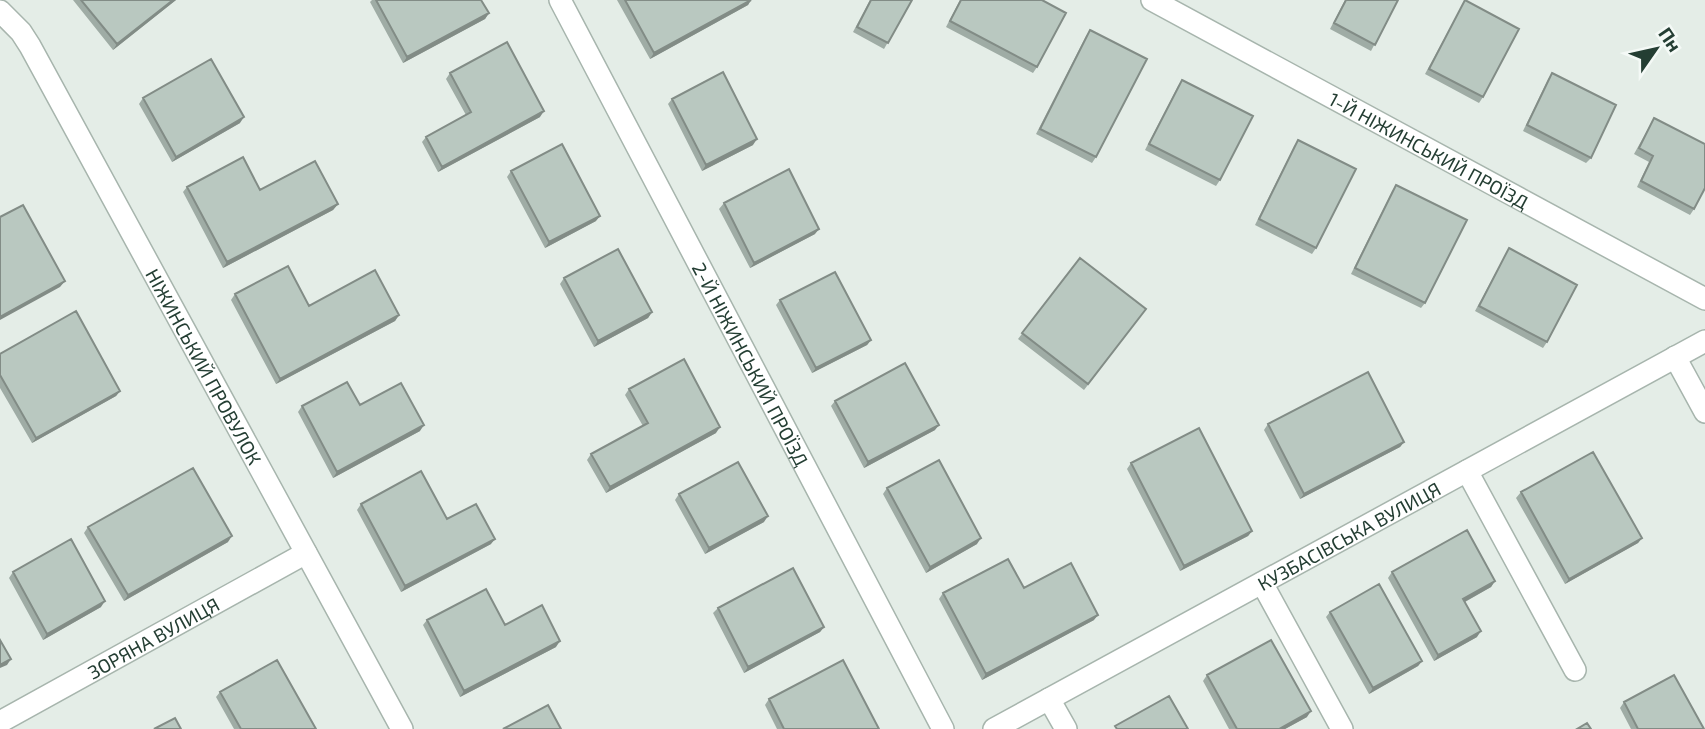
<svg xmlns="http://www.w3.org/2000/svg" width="1705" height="729" font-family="'Exo 2',sans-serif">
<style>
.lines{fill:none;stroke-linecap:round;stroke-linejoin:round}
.minor-casing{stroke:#a7b5ad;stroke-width:24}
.minor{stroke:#fff;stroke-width:21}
.wall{fill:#9faca5}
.shaded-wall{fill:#828c86}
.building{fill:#b9c8c0;stroke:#828c86;stroke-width:2}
.labels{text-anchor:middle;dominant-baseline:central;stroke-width:5;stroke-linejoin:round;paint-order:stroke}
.street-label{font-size:19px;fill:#243e33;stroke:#f4f9f6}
</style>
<rect width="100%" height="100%" fill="#e4ede7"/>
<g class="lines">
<g class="minor-casing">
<g id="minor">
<path id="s1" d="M560,0L943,729"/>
<path id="s2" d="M1152,0L1705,299"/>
<path id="s3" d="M0,11L21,32L30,46L402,729"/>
<path d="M1675,357L1705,412"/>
<path d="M1467,471L1575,670"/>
<path d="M1262,583L1342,729"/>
<path d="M1049,699L1066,729"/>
<path id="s4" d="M0,722L306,553"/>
<path id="s5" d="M994,729L1705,341"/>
</g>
</g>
<use href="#minor" class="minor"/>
</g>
<path class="wall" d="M73,0H176L113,50Z
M372,0H481L489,13L485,19L403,63L370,2Z
M617,0H751L748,5L650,59Z
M870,0H912L884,49L853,32Z
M960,0H1042L1037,67L1033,73L946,27Z
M1345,0H1398L1371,51L1330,29Z
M1465,0L1483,97L1479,103L1425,74Z
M1090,30L1096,157L1092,163L1036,134L1086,36Z
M450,73L540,117L438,172L422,142L426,137L466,115L446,79Z
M1552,73L1591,158L1586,163L1523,131L1548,79Z
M1182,80L1220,180L1216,186L1145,150L1178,86Z
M143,98L240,123L172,162L139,104Z
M672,99L753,145L702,171L668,104Z
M1654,118L1694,209L1690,215L1637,187L1649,162L1634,154Z
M1298,140L1316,248L1312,254L1255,225L1294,146Z
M511,171L596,221L545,248L507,177Z
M1396,185L1425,303L1421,308L1351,274L1392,191Z
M187,187L260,190L338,204L333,210L223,268L183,192Z
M724,203L815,234L750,268L719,209Z
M1509,248L1547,342L1543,348L1475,311Z
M1080,258L1146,309L1084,390L1018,339Z
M564,278L652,312L648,318L594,347L560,284Z
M235,294L309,306L399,315L395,321L276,384L231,300Z
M780,300L871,340L867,345L812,373L776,305Z
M0,354L120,391L116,396L32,443L0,388Z
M629,389L716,433L606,493L587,460L591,454L643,426L625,395Z
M835,401L935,430L864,468L831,406Z
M360,405L420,431L333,478L298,412L302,406Z
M1268,424L1404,442L1400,447L1300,499L1264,430Z
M1131,463L1252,531L1248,536L1180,571L1127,469Z
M887,488L977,544L926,573L883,494Z
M1521,492L1642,538L1638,543L1565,584L1516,498Z
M679,494L764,522L705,554L675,500Z
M361,504L447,519L491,544L401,592L357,510Z
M88,527L228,542L124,601L84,533Z
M13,572L101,607L43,640L9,578Z
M1392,572L1495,581L1491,587L1465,602L1477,637L1434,661L1388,578Z
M1024,588L1094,620L982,680L939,599L943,593Z
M718,608L824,627L820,632L744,673L713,613Z
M1330,612L1422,661L1418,666L1369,694L1326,617Z
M427,620L505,625L556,647L460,697L423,625Z
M1207,675L1307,717L1285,729H1229L1203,681Z
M220,692L316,729H234L216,697Z
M769,699L879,729H777L765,705Z
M1624,702L1704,729H1631L1620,708Z"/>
<path class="shaded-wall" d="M173,0H176L113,50L117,44Z
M751,0L748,5L650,59L654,53Z
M489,13L485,19L403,63L407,57Z
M544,111L540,117L438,172L442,167Z
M244,117L240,123L172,162L176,157Z
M757,139L753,145L702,171L706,165Z
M338,204L333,210L223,268L227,262Z
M600,216L596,221L545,248L549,242Z
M819,229L815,234L750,268L754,263Z
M65,281L60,287L0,320V317Z
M652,312L648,318L594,347L598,341Z
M399,315L395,321L276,384L280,379Z
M871,340L867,345L812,373L816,368Z
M120,391L116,396L32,443L36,438Z
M424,425L420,431L333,478L337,472Z
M939,425L935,430L864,468L868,462Z
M720,427L716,433L606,493L610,487Z
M1404,442L1400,447L1300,499L1304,494Z
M768,516L764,522L705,554L709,548Z
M1252,531L1248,536L1180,571L1184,566Z
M232,536L228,542L124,601L128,595Z
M981,538L977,544L926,573L930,567Z
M1642,538L1638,543L1565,584L1569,579Z
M495,539L491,544L401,592L405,586Z
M1495,581L1491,587L1459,605L1463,599Z
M105,601L101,607L43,640L47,634Z
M1098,615L1094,620L982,680L986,674Z
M824,627L820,632L744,673L748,667Z
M1481,631L1477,637L1434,661L1438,655Z
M560,641L556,647L460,697L464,691Z
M11,659L7,665L0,668V665Z
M1422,661L1418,666L1369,694L1373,688Z
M1311,711L1307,717L1285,729H1279Z"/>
<path class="building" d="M81,0H173L117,44Z
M376,0H481L489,13L407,57Z
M625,0H751L654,53Z
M871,0H912L888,43L857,27Z
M961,0H1042L1066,13L1037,67L950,21Z
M1346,0H1398L1375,45L1334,23Z
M1465,0L1519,29L1483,97L1429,69Z
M1090,30L1147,59L1096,157L1040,129Z
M507,42L544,111L442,167L426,137L471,112L450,73Z
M211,59L244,117L176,157L143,98Z
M723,72L757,139L706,165L672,99Z
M1552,73L1616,105L1591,158L1527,125Z
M1182,80L1253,116L1220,180L1149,144Z
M1654,118L1705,144V188L1694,209L1641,181L1653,156L1639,148Z
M1298,140L1356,169L1316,248L1259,219Z
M562,144L600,216L549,242L511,171Z
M243,157L260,190L315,161L338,204L227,262L187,187Z
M789,169L819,229L754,263L724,203Z
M1396,185L1467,220L1425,303L1355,268Z
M23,205L65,281L0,317V217Z
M1509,248L1577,285L1547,342L1479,306Z
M618,249L652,312L598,341L564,278Z
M1080,258L1146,309L1088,384L1022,333Z
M288,266L309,306L375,270L399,315L280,379L235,294Z
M835,272L871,340L816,368L780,300Z
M76,311L120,391L36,438L0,375V354Z
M684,359L720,427L610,487L591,454L648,423L629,389Z
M905,363L939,425L868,462L835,401Z
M1368,372L1404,442L1304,494L1268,424Z
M347,382L360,405L401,383L424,425L337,472L302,406Z
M1199,428L1252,531L1184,566L1131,463Z
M1593,452L1642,538L1569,579L1521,492Z
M939,460L981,538L930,567L887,488Z
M738,462L768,516L709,548L679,494Z
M193,468L232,536L128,595L88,527Z
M421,471L447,519L476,504L495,539L405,586L361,504Z
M1467,530L1495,581L1463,599L1481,631L1438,655L1392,572Z
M71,539L105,601L47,634L13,572Z
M1008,559L1024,588L1071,563L1098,615L986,674L943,593Z
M793,568L824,627L748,667L718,608Z
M1379,584L1422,661L1373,688L1330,612Z
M486,589L505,625L542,605L560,641L464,691L427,620Z
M0,640L11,659L0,665Z
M1271,640L1311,711L1279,729H1237L1207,675Z
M277,660L316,729H241L220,692Z
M843,660L879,729H784L769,699Z
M1674,675L1704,729H1638L1624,702Z
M1169,696L1188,729H1117L1115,726Z
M548,705L561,729H503Z
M175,718L181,729H154Z
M1587,723L1591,729H1577Z"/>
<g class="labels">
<g class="street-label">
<text stroke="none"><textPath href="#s2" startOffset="315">1-Й НІЖИНСЬКИЙ ПРОЇЗД</textPath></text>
<text stroke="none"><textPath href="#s1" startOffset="411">2-Й НІЖИНСЬКИЙ ПРОЇЗД</textPath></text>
<text stroke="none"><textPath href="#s3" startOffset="411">НІЖИНСЬКИЙ ПРОВУЛОК</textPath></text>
<text stroke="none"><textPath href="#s5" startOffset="404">КУЗБАСІВСЬКА ВУЛИЦЯ</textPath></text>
<text stroke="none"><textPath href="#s4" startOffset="175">ЗОРЯНА ВУЛИЦЯ</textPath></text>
</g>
</g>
<g transform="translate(1656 49) rotate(56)" stroke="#f4f9f6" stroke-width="5" paint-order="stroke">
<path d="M0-5L12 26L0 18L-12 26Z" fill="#243e33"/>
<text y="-10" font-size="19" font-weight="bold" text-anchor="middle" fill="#243e33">Пн</text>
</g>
</svg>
